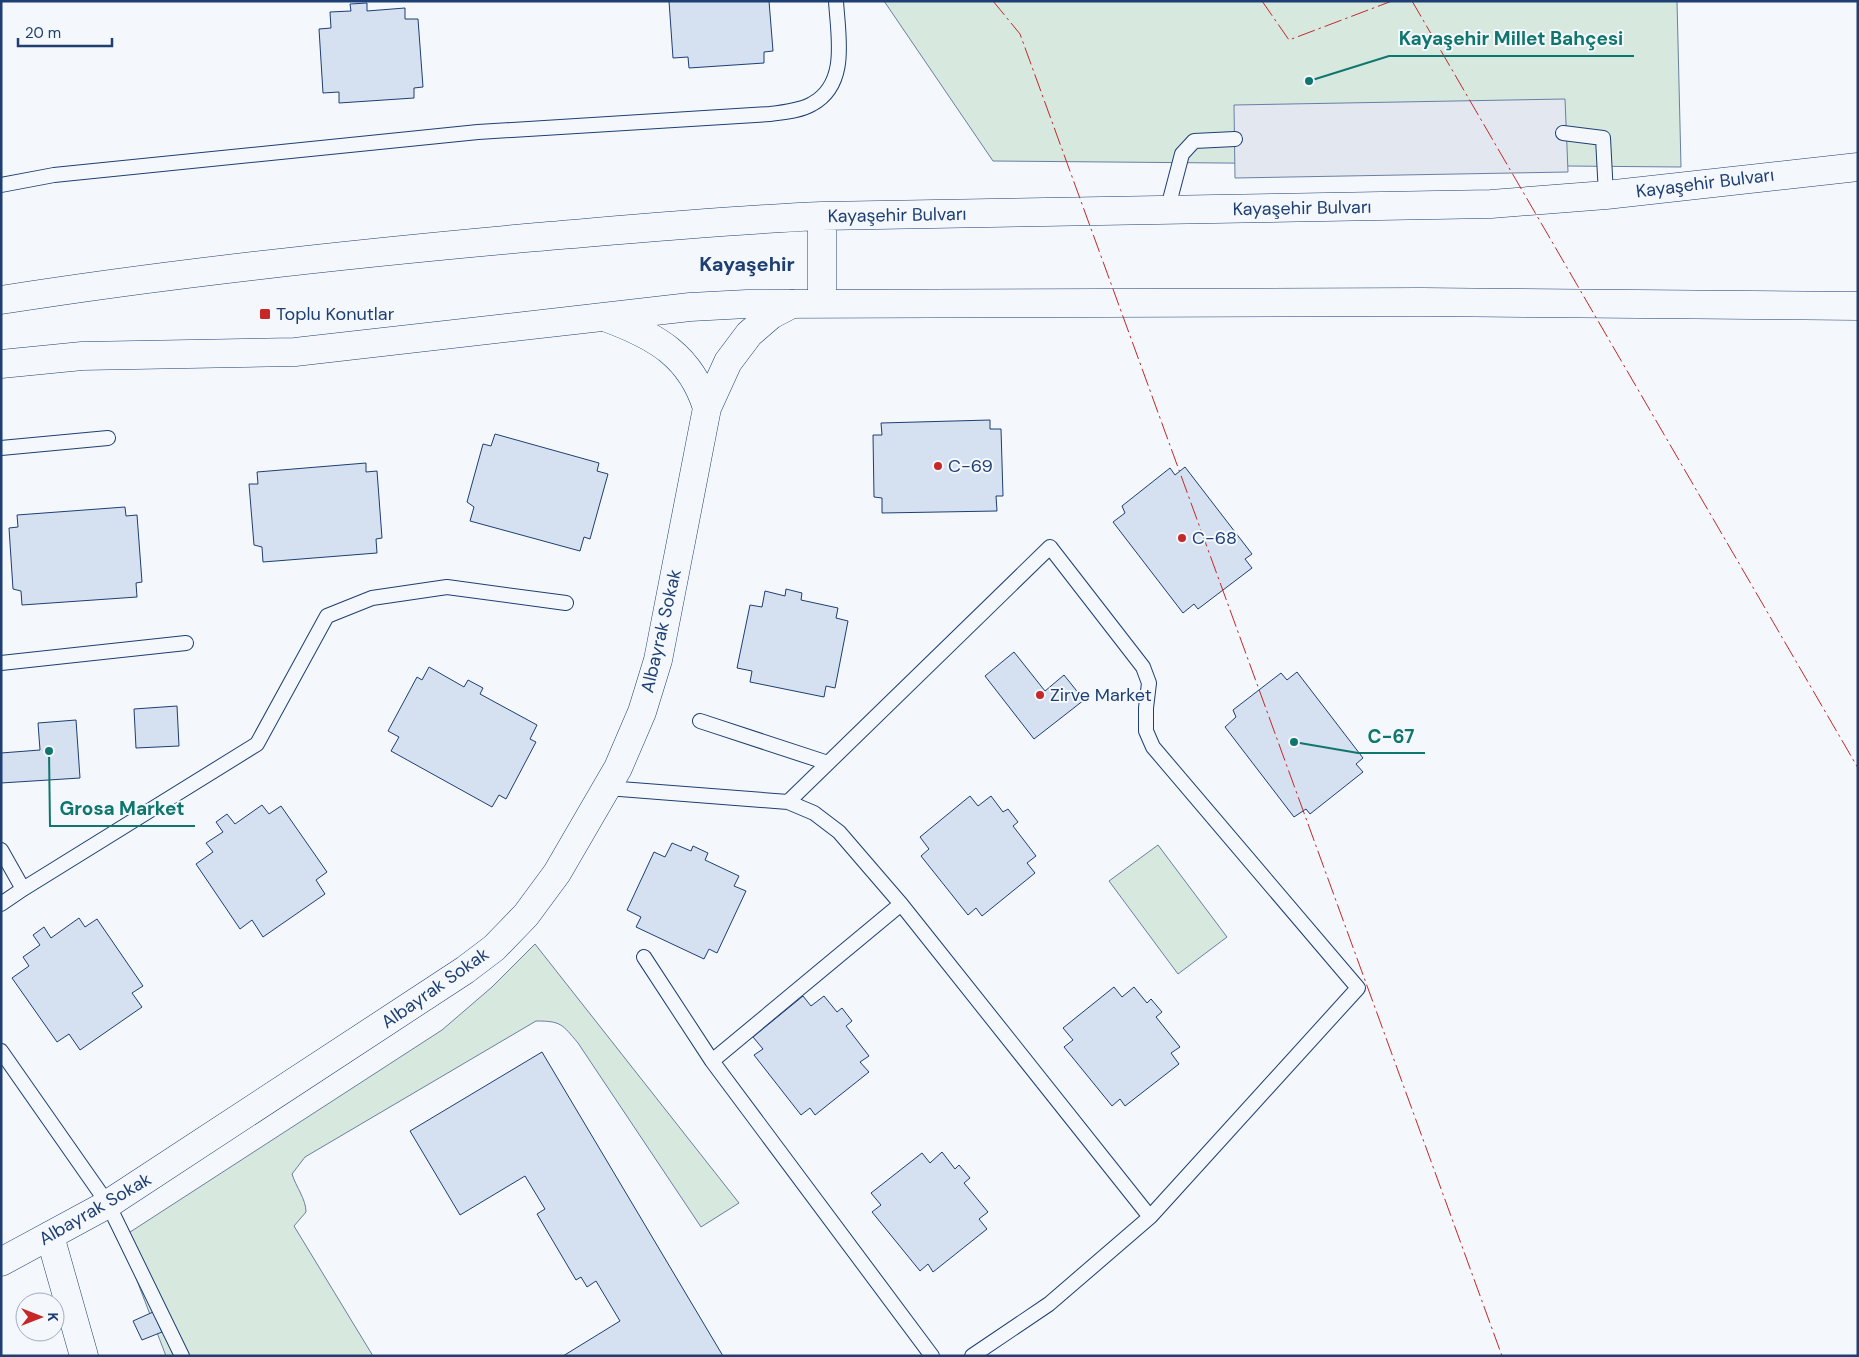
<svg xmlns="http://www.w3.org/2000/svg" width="1859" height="1357" font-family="'DM Sans',sans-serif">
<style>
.green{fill:#d7e8df;stroke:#687fa3}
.parking{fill:#e3e8f0;stroke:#687fa3}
.building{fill:#d5e0f0;stroke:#1d3f73}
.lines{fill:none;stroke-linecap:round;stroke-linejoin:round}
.lane-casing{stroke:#1d3f73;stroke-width:16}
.street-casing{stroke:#1d3f73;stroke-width:29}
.secondary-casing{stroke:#1d3f73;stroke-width:29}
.primary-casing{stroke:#1d3f73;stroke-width:29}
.lane{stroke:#f4f7fb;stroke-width:14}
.street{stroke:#f4f7fb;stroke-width:28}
.secondary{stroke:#f4f7fb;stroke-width:28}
.primary{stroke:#f4f7fb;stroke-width:28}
.power{stroke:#c62828;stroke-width:1;stroke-dasharray:18 4 2.5 4;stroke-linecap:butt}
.poi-dot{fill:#c62828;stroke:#f4f7fb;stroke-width:2}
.labels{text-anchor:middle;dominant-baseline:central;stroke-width:4;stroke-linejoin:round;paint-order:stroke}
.street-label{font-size:18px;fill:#1d3f73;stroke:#f4f7fb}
.poi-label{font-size:18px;fill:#1d3f73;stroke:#f4f7fb;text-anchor:start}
.quarter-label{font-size:20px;font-weight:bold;fill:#1d3f73;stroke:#f4f7fb}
.leader{fill:none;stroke:#0f766e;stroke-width:2}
.callout-dot{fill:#0f766e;stroke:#f4f7fb;stroke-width:2}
.callout-label{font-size:19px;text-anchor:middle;font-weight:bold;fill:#0f766e;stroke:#f4f7fb;stroke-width:4;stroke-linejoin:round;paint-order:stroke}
</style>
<rect width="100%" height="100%" fill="#f4f7fb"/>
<path class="green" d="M884,1H1677L1681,167L993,161Z
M1158,845L1227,937L1178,974L1109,881Z
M535,944L739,1203L701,1227L578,1043C562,1024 561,1021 536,1021L305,1157L292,1174C296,1187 306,1199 306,1212L294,1226L373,1356H166L136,1278L124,1236L442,1030L492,987Z"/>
<path class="parking" d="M1565,99L1568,172L1235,178L1234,105Z"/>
<path class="building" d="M669,1H769L773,51L764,52V63L689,68L688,57L673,58Z
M367,3V11L405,8V19H418L423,87L414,88V98L339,103V92L323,93L319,29L331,28L330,12L351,11L350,4Z
M990,420V429H1001L1003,496H996L997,511L882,513V498L874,497L873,435H882L881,423Z
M495,434L599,463L597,471L608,474L590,539L584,537L580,551L470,521L474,507L467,502L483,444L491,446Z
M366,463V472L377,471L382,538L376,539L377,553L263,562L262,547L254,545L249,484H258L257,472Z
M1185,467L1252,554L1245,559L1252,568L1198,609L1194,604L1183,613L1113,522L1125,513L1122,506L1170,468L1175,475Z
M125,507L126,516L137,515L142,582L136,583L137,597L22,605L21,591L13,589L9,528L18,527L17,515Z
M786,589L802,593L801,600L838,608L836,618L848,621L835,688L826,686L824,697L750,682L752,671L737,668L750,605L762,607L765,591L785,596Z
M1014,652L1045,691L1064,675L1084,700L1034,739L985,676Z
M429,667L464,687L468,680L483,688L480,694L537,725L530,739L536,742L506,799L499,795L492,807L391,751L399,737L388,731L417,677L422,680Z
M1297,672L1363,758L1356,764L1363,772L1310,814L1306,809L1294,817L1225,727L1236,717L1233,710L1281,673L1287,680Z
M177,706L179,746L136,748L134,709Z
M76,720L80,778L1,783V753L40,750L38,723Z
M970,796L978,806L991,796L1003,812L1008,809L1018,822L1013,826L1036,856L1027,863L1035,873L982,916L976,908L968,915L921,856L929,849L920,837Z
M262,805L269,814L281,806L327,872L316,880L325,894L263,937L252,920L240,929L196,864L213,852L206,843L223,832L216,822L227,814L235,824Z
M672,843L691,851L693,846L708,853L705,860L739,876L734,886L746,891L717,953L709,949L704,959L636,927L641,917L627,910L654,852L665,857Z
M79,918L85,927L97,919L143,986L132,993L142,1007L80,1050L69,1034L57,1042L12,978L29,966L23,957L40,945L33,935L44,927L51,938Z
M1114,987L1122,997L1134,987L1147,1003L1151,999L1162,1012L1156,1017L1180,1047L1171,1053L1179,1064L1125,1106L1120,1099L1112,1106L1064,1047L1073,1040L1063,1028Z
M803,996L811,1006L824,996L837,1012L842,1008L852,1021L846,1026L869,1056L860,1062L869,1072L815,1115L810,1108L801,1115L754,1055L763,1049L753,1037Z
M542,1052L723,1356H563L620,1321L596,1281L587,1287L581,1277L576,1280L537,1214L545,1209L525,1176L460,1215L410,1131Z
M942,1152L955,1169L959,1165L970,1178L964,1183L988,1212L979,1219L987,1229L933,1272L928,1264L920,1271L872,1212L881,1205L871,1193L922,1153L930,1163Z
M153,1312L162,1332L142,1340L133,1321Z"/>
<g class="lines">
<g class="lane-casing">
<path id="lane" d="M1563,133L1603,138L1606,195
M1,185L54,175L478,132L770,114C784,112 800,111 812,104C849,84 838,36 836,1
M1167,211L1182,154L1194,141L1235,139
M1,448L108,438
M1,663L186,643
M700,721L828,763
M607,788L788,802L814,813L839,832L901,904L1150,1217
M788,802L1050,547L1143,667L1149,683L1146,708V731L1153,747L1358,988L1150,1217L1049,1304L972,1356
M1,850L23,889
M1,904L23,889L257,744L327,616L372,598L447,587L566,603
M644,957L712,1061L932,1356
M1,1051L108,1204L182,1356
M712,1061L901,904"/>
</g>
<g class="street-casing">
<path id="street" d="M50,1236L84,1356"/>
</g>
<g class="secondary-casing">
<path id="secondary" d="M607,318C656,336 691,356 707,408
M1,1262L108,1204L465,970L494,948L526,915L557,873L618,768L642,712L658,660L707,408L728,362L749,334L771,315L792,304"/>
</g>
<g class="primary-casing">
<path id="primary" d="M1,300C179,272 358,253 537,237C632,229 727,220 822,216L1491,204L1606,195L1858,167
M822,304V216
M1,364L82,356L295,352L690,307L747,304L1422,302L1858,306"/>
</g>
<use href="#lane" class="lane"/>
<use href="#street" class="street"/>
<use href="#secondary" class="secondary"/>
<use href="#primary" class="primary"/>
<path class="power" d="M993,1L1020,34L1502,1356
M1262,1L1289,40L1392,1
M1412,1L1858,768"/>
</g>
<g class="poi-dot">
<rect x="259" y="308" width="12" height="12" rx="2.5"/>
<circle cx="938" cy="466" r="5"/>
<circle cx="1182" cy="538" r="5"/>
<circle cx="1040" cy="695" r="5"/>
</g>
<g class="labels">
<g class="street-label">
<text transform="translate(1705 183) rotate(-7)">Kayaşehir Bulvarı</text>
<text transform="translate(1302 208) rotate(-1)">Kayaşehir Bulvarı</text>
<text transform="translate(897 215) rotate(-1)">Kayaşehir Bulvarı</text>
<text transform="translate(661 631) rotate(-77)">Albayrak Sokak</text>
<text transform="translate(435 988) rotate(-35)">Albayrak Sokak</text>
<text transform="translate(95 1209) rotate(-30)">Albayrak Sokak</text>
</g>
<g class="poi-label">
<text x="276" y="314">Toplu Konutlar</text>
<text x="948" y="466">C-69</text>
<text x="1192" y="538">C-68</text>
<text x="1050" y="695">Zirve Market</text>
</g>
<g class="quarter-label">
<text x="747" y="264">Kayaşehir</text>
</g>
</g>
<path class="leader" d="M1309 81L1389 56H1634M1294 742L1358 753H1425M49 751L50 826H195"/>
<g class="callout-dot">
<circle cx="1309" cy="81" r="5"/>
<circle cx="1294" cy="742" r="5"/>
<circle cx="49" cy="751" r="5"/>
</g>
<g class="callout-label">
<text x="1511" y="45">Kayaşehir Millet Bahçesi</text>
<text x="1391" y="743">C-67</text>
<text x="122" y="815">Grosa Market</text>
</g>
<rect width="1859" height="1357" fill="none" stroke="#1d3f73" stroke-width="5"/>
<g transform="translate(40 1317) rotate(90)"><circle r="24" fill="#f4f7fb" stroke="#9eadc5"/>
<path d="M0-4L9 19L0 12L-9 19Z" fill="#c62828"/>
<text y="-8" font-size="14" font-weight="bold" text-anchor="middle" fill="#1d3f73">K</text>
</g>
<path d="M18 38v8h94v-8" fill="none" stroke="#1d3f73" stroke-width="2.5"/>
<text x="25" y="38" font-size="15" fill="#1d3f73" stroke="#f4f7fb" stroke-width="4" paint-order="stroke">20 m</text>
</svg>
